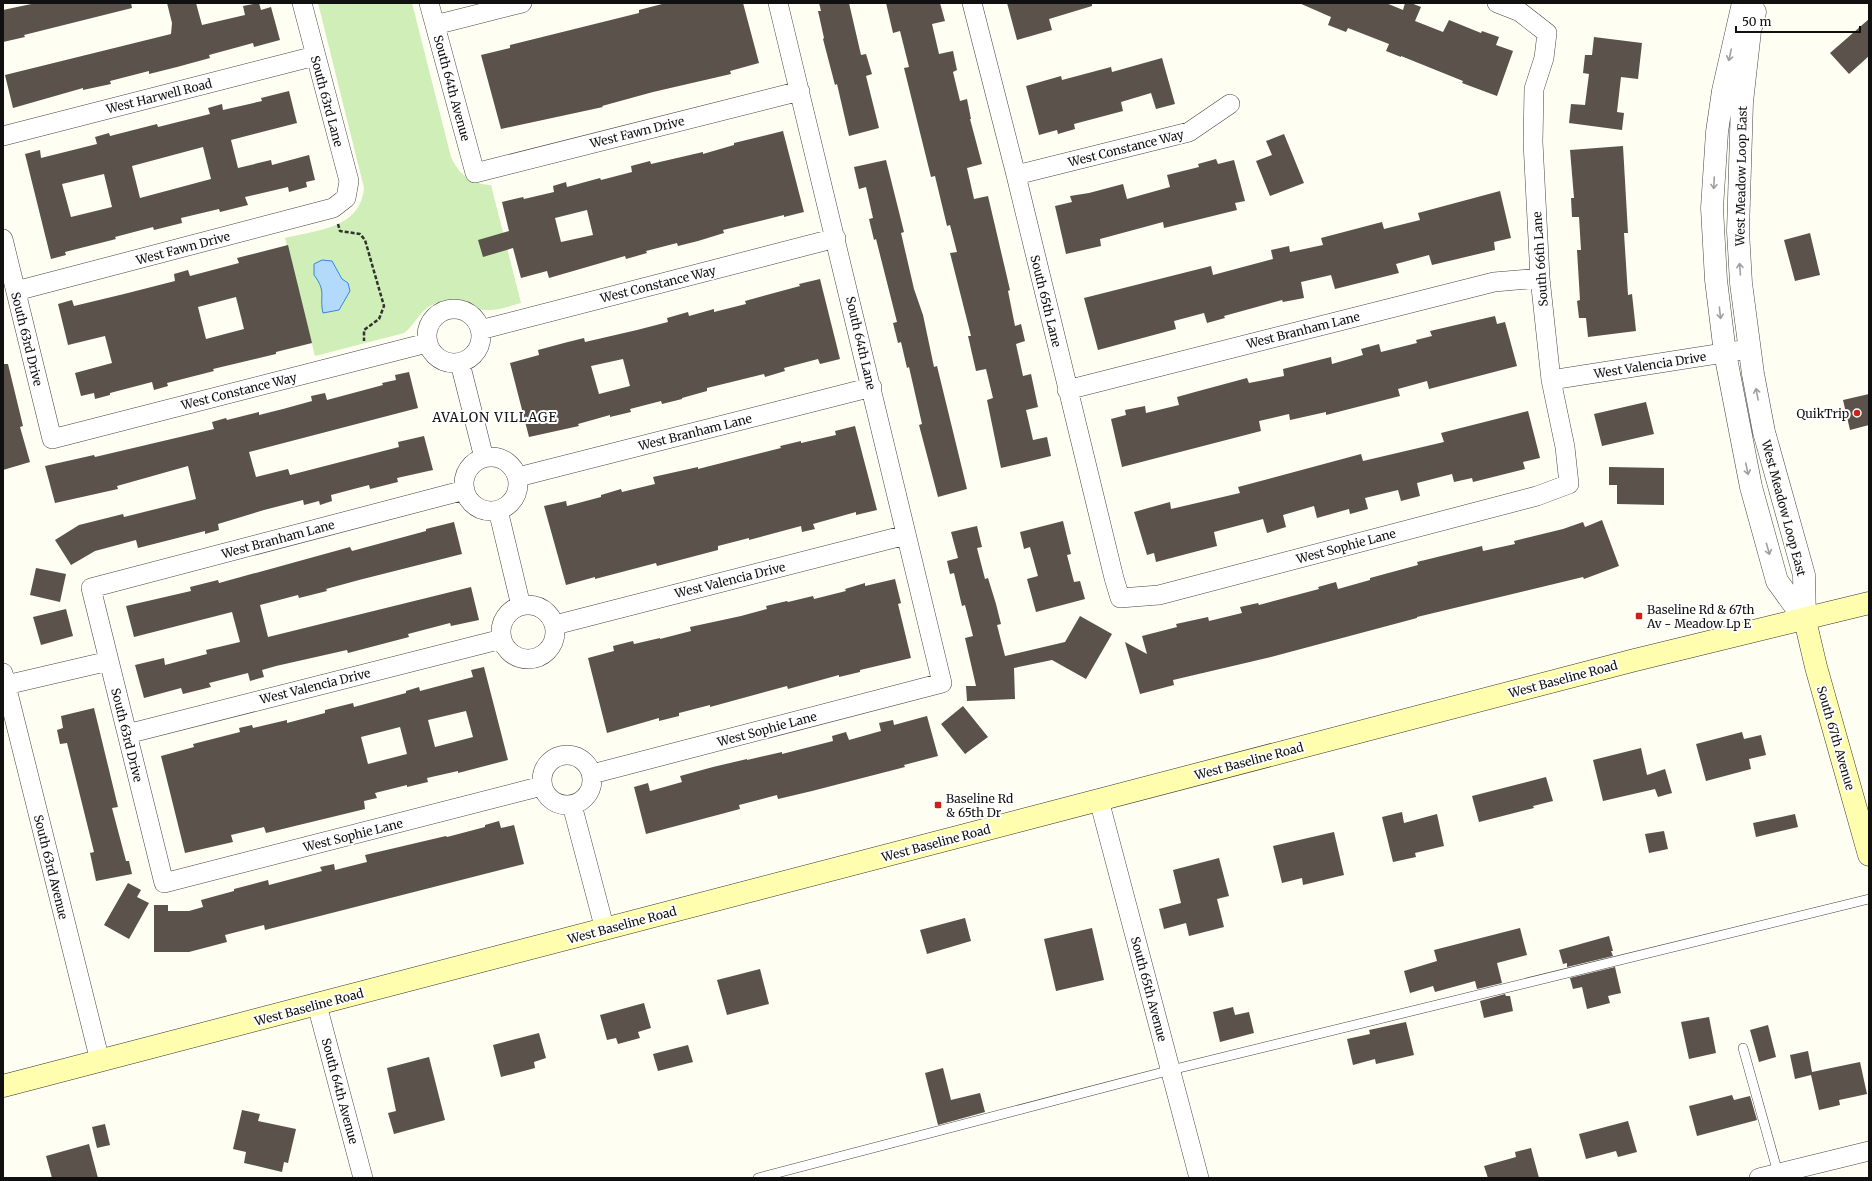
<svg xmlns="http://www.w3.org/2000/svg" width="1872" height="1181" font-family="Merriweather,serif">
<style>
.green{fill:#cfeeb8}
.water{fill:#b3dafb;stroke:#3388d9}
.building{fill:#5a524b;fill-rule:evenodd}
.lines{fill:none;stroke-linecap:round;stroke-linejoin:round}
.service-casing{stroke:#434343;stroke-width:10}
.minor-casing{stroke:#434343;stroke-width:20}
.tertiary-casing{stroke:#434343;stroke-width:23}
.secondary-casing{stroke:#323232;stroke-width:23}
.path{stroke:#323232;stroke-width:2.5;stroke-dasharray:4 2;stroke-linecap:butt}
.service{stroke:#fff;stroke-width:9}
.minor{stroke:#fff;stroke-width:19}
.tertiary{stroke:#fff;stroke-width:22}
.secondary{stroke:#fffdae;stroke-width:22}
.oneway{stroke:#9f9f9f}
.poi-dot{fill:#cd221a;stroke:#fff;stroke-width:1.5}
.labels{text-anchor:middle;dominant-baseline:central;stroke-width:4;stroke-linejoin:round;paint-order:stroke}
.street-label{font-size:12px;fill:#101010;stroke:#fff}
.poi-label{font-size:12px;fill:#101010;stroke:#fff;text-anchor:start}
.neighbourhood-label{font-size:13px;letter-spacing:1px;fill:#101010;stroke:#fff}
</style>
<rect width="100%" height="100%" fill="#fffef3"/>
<path class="green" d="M318,3H412L451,157C459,175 471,184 491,185L521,303C510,306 497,311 485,310C464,309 457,291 432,305C419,311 415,325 404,333L315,356L285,238C317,230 360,229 364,188Z"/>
<path class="water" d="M322,260L332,261L342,279L348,283L350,291L339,310L323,313C319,296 327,292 314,275V264Z"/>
<path class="building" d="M36,3H131L132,8L24,35L25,37L3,42V10Z
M167,3H196L202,25L245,15L243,6L259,3L261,10L271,7L280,40L254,47L253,43L209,55L210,58L177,67L149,74V71L110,81L111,84L83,90V88L13,108L5,75L171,34L172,23Z
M666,3H743L759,63L730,71L731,74L653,92L602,106L603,107L501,129L481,55L510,48V45L639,13V10Z
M819,3H849L861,55L866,54L872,74L866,76L879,128L849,136L837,84L835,85L823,39L824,38L818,11H821Z
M886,3H940L945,21L932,24L939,54L953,51L957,70L953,72L960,101L967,99L971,119H970L982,164L967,168L974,199L988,196L1010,290L1008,291L1015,326L1021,324L1025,341L1016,344L1023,376L1031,374L1038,407L1026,410L1033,440L1047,437L1051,456L1001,468L987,400L993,398L986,369L976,371L968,336H971L950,253L957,252L950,225L947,226L935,176L931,177L904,68L909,67L900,31L893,33Z
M1007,3H1092V6L1049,19L1052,30L1017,40Z
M1299,3H1386L1403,10L1405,3H1411L1421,7L1415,21L1443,32L1449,20L1481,33L1482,31L1499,37L1496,45L1513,51L1497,96L1462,83L1463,81L1401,56V57L1386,51L1389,44L1348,28L1346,32L1328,25L1331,17Z
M1869,19V56L1849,74L1830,53Z
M1594,37L1642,43L1638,79L1621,77L1617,112L1624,113L1622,130L1569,123L1571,104L1585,105L1589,74L1583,73L1585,55H1592Z
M1162,58L1175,104L1156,109L1151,93L1121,102L1123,111L1074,124L1075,129L1058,134L1057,130L1039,135L1026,86L1061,76L1062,80L1111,67L1112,72Z
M289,91L297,123L231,140L238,168L271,160L272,165L309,155L315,180L306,182L307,187L289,192L288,187L245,197L248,205L220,212L219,209L181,218L182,223L154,230L153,227L115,237L116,239L65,252L66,255L51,259L25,154L40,150L41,158L97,144L95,137L109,133L110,136L157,124L158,127L210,114L208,108L222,104L223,110L262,101L261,98ZM203,147L211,179L140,198L132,166ZM104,174L112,207L71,217L62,184Z
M783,131L804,212L784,217V215L723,230L724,233L698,241L678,246L677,243L646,251L647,253L626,259L625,256L549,278L547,271L521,278L513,248L483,257L478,240L509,231L502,202L523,197L524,199L554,192L553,186L566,182L567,187L600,178L601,180L632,172L631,166L650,161L651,164L703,152V154L734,145V143ZM587,210L593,235L561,242L555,218Z
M1284,134L1304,183L1270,196L1256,161L1272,155L1266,141Z
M1623,146L1628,233H1624L1628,295L1632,294L1636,331L1588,337L1586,318H1579L1577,301L1580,300L1577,250H1581L1579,217H1572L1571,198H1574L1570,150Z
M1216,159L1218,164L1234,160L1245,201L1235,203L1237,210L1164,228L1163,222L1100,239L1101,246L1066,254L1055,206L1072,202L1070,196L1089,193L1123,184L1127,199L1170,187L1167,175L1199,167L1198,164Z
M886,160L904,232L901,233L914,289L923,315L934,367L937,366L967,489L938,497L919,425L922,424L909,367L907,368L901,342L898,343L893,323L897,322L876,239L874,240L869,219L873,218L866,187L859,189L854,167Z
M1500,191L1511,238L1494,242L1495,250L1432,265L1429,255L1396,264L1399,273L1335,289L1331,275L1301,282L1304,298L1283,302L1282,300L1224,316L1225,318L1207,323L1204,313L1174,321L1176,329L1098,350L1084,298L1211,266L1213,275L1273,259L1271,250L1289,246L1290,252L1323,245L1321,238L1382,222L1384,229L1420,220L1418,213Z
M1810,233L1820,275L1795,281L1784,240Z
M288,245L312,343L276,352V354L213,369L214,371L167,383L168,386L154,390L152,382L110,393V395L95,399L94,393L81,396L75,373L112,363L105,336L68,345L58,304L72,300L74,306L124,294L175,281L174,274L188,270L190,276L239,263L237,258ZM236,297L244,329L206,339L198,307Z
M820,279L840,359L820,364L818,359L784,368L785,371L765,377L764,374L707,388V391L682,398V399L662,404L661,401L630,409L631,412L610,417V415L578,424L579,426L529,437L510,363L539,355L538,350L564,343L584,338L585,342L637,330L668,322L667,318L688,312L689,316L714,309V312L746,304L745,301L800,286L799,284ZM623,359L630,386L599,394L591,366Z
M1495,316L1497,324L1505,322L1517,366L1429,389L1427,381L1398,389L1400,396L1326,415V412L1290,420L1289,414L1259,421L1261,431L1122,467L1111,419L1126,415L1125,410L1145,406L1146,413L1179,405L1177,397L1195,392L1247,378L1249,383L1284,376L1283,369L1331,357L1332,364L1363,355L1361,349L1379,344L1381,352L1417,343L1416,340L1432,336L1430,331Z
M3,364H8L23,426L20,427L30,462L3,470Z
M409,372L418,408L249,452L256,477L288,469L290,475L399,447L398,442L424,436L433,470L397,478L398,482L370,489L369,485L331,495L332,501L320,505L319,501L304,505L303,500L264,510L218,524L219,530L205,534V531L138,548L136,540L95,551L71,565L55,540L79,525L123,514L124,517L196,499L188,466L117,486L118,489L55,503L45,466L94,455L95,457L214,429L212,422L226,418L227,420L259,412V415L283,409L312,401L311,396L325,393L327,400L383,385L382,383L396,380L395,375Z
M1869,394V425L1850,430L1843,400Z
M1646,402L1654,434L1602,446L1594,414Z
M1528,411L1540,458L1523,462L1525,469L1473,482L1472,478L1454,482L1452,474L1417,483L1420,496L1401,501L1398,490L1365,498L1368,509L1350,514L1349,509L1317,518L1314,506L1283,515L1286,527L1267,533L1263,519L1214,532L1217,546L1156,562L1154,553L1147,555L1134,512L1170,502L1171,509L1240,493L1238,487L1361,454L1363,461L1444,442L1441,433Z
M855,426L877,510L856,515V512L813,524L815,529L802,532L801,526L749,540V538L718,546V550L657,566L656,563L595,579V577L566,585L544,506L566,501L567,506L601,497V495L621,489L622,492L655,484L653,477L698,467V469L781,448L780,446L801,441V443L836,435L835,431Z
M1609,467L1664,468V505L1617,504V485H1609Z
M1602,520L1619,566L1584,579L1583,577L1417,617V618L1271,657L1173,680L1174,685L1140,694L1125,642L1147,654L1142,636L1177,627L1176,624L1208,617L1209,621L1242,613L1240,607L1258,603L1259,605L1319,589L1318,587L1336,582L1338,589L1370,580V578L1418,565L1417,562L1482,546L1483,551L1515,544L1514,541L1563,529L1583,522L1585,527Z
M1063,521L1071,554L1067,555L1074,582L1080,581L1085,599L1036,612L1027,579L1038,576L1030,547L1024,549L1020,532Z
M454,522L462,554L359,580L326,589L327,591L299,598L298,595L260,605L268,637L471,587L479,620L451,626L450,623L408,634L409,637L348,653L347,650L276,666L262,670L264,677L250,681L248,673L209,683L211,687L183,694L181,688L144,698L135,665L164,658L165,665L207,654L206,650L240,642L232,612L134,637L126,606L191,591L190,587L218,580L219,583L350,547L352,551L426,531V529Z
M977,526L982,547L977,548L985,579L988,578L996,604L1001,624L997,625L1005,656L1065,642L1080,616L1112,634L1086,679L1052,660L1014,668L1015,699L967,701L966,686H976L965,638L973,636L965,605L962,606L954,573L950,574L947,561L958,558L951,532Z
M36,568L66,574L60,602L30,595Z
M895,579L901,603L898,604L911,658L860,670V672L839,677V675L788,689L787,686L710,707V705L679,713V716L659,721V718L607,733L588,658L614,651L613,646L633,641L634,644L660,638V639L691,631L690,627L741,616L767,609L766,606L787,601L788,602L813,596L814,599L846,591L845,589L865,583V586Z
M66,609L73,636L41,645L33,617Z
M484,667L508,760L458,773V771L427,778L428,782L407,787V785L375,793L377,798L364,801L365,809L266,833L264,827L231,835L233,842L185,853L161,756L194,747L193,744L240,732L239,728L252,725L253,728L287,720V723L325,713V710L353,703L354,707L406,693V691L419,687L420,691L473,677L471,670ZM466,711L473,737L435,747L428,720ZM400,727L407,754L368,764L361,737Z
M963,706L988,737L965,754L941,724Z
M94,708L118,807L112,808L126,861H129L132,874L96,881L90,853L94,852L67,743L60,744L57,730L63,728L61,716Z
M927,716L938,756L904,765L905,767L812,791L778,799L777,795L739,805L740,809L646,834L634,787L648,783L650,791L682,782L680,776L713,767L747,759V760L782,752V754L833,741L832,736L846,732L849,740L881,731L879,723L893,720L894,725Z
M1742,732L1744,739L1761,735L1766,755L1749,759L1751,769L1706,781L1696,744Z
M1641,748L1647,775L1665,769L1672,793L1658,797L1655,789L1603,801L1593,760Z
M1546,777L1553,801L1533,806L1534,808L1479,822L1472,796Z
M1402,812L1404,823L1437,814L1444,846L1415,853L1416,857L1393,862L1382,817Z
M1795,814L1798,827L1756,837L1753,823Z
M499,821L501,828L514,825L524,864L265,930L264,925L225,935L227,942L189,952H154V905H168V911H189L203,907L201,900L234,891V889L268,880L269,885L322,871L320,867L334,864L335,870L367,862L365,855L446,836L447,837L485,827V825Z
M1664,831L1668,849L1649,853L1645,834Z
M1334,832L1344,875L1303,885L1302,878L1282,883L1273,846Z
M1219,858L1229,896L1217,899L1224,927L1189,936L1186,923L1164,929L1159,909L1181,903L1173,870Z
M128,883L141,890L137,897L149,903L129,939L104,925Z
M965,918L971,941L927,954L920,930Z
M1092,928L1104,980L1056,991L1044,939Z
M1520,928L1527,955L1497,963L1502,983L1477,989L1475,981L1435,992L1433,986L1410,993L1404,971L1437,961L1434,950Z
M1609,936L1613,951H1611L1613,956L1567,967V963L1563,964L1559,950Z
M1615,967L1621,993L1608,996L1610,1003L1587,1009L1582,987L1573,989L1570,978Z
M760,969L769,1004L727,1015L717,980Z
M1505,994L1506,996H1510L1513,1011L1484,1018L1480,1001Z
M644,1003L651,1028L638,1032L640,1038L618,1044L616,1038L607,1040L600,1015Z
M1233,1007L1235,1015L1249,1012L1254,1033L1220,1042L1213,1012Z
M1709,1017L1716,1053L1689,1059L1681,1022Z
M1406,1022L1414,1055L1376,1064L1375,1059L1353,1065L1347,1039L1370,1034L1369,1030Z
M1768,1025L1776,1057L1759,1062L1750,1030Z
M539,1033L546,1058L534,1062L535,1068L501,1077L493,1045Z
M688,1045L693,1062L658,1071L653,1054Z
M1808,1051L1812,1072L1860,1062L1867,1094L1839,1100L1840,1105L1819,1110L1811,1075L1795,1079L1790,1055Z
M429,1057L445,1120L394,1134L388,1113L396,1111L387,1068Z
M943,1068L951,1100L980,1093L985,1112L938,1125L925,1073Z
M1732,1095L1734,1100L1750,1096L1757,1120L1697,1136L1689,1106Z
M242,1110L260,1114L258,1121L296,1129L288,1163L284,1162L282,1172L244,1163L246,1152L233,1149Z
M1628,1121L1637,1152L1618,1157L1616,1151L1586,1159L1579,1134Z
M105,1124L110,1145L97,1148L92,1127Z
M89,1144L98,1178H52L46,1156Z
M1531,1148L1539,1178H1488L1484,1166L1516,1157L1515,1152Z"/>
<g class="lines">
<g class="service-casing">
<path id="service" d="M1743,1048L1778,1173
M758,1178L1171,1070L1869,899"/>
</g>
<g class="minor-casing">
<path id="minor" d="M429,3L475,173L800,91
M972,3L1016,175L1114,578L1120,598L1159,595L1537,496L1569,484L1565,447L1551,380L1540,278L1533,142L1534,89L1544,58L1547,33L1520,12L1497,3
M435,25L522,3
M3,136L315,56
M1016,175L1189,132L1230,104
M3,239L52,439L427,343
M16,291L333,208L346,198L349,181L302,3
M427 336a27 27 0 1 1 54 0a27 27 0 1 1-54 0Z
M480,330L836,238
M460,363L484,458
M1551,380L1749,349
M1067,390L1494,282L1540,278
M464 484a27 27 0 1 1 54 0a27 27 0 1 1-54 0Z
M518,477L872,387
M465,490L91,588L164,883L542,786
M498,510L521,606
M501 632a27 27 0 1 1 54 0a27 27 0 1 1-54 0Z
M555,625L906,535
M3,673L100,1061
M6,685L109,661
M127,734L502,639
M542 780a25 25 0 1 1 50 0a25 25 0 1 1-50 0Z
M592,774L942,683L778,3
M1099,800L1199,1178
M572,805L605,930
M317,1005L363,1178
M1759,1178L1869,1151"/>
</g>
<g class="tertiary-casing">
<path id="tertiary" d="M1743,3L1723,91L1717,132L1712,208L1716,280L1725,353L1751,487L1777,581L1805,620
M1755,12L1750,31L1742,102L1738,231L1741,283L1753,374L1764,432L1804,575L1805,620"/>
</g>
<g class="secondary-casing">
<path id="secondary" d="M1805,620L1816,667L1869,855
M3,1086L1635,660L1869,603"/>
</g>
<path class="path" d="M338,224L340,231L360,234L365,240L384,306L379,319L364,330V341"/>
<use href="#service" class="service"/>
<use href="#minor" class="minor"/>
<use href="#tertiary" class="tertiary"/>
<use href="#secondary" class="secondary"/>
</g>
<defs><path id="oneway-shaft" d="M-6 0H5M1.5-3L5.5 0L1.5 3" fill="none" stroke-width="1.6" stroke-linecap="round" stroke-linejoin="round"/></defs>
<g class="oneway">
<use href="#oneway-shaft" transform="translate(1730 55) rotate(102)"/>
<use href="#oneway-shaft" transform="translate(1714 183) rotate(93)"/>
<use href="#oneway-shaft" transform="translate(1740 269) rotate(-94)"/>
<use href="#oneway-shaft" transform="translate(1720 313) rotate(84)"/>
<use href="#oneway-shaft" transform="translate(1757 394) rotate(-101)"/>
<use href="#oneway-shaft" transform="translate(1747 469) rotate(78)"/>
<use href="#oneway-shaft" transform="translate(1768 549) rotate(74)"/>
</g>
<g class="poi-dot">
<circle cx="1857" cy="413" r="4"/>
<rect x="1635" y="612" width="8" height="8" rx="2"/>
<rect x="934" y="801" width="8" height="8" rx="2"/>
</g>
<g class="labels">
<g class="street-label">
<text transform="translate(452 88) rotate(75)">South 64th Avenue</text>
<text transform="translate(159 96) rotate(-14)">West Harwell Road</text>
<text transform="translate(327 101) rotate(75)">South 63rd Lane</text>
<text transform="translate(637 132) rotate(-14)">West Fawn Drive</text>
<text transform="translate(1126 148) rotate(-14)">West Constance Way</text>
<text transform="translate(1741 176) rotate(-89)">West Meadow Loop East</text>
<text transform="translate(183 248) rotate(-15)">West Fawn Drive</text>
<text transform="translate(1540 259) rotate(-94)">South 66th Lane</text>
<text transform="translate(658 284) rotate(-14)">West Constance Way</text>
<text transform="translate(1046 301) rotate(76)">South 65th Lane</text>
<text transform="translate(1303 330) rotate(-14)">West Branham Lane</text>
<text transform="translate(27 339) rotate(76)">South 63rd Drive</text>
<text transform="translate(861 343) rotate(77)">South 64th Lane</text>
<text transform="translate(1650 365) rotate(-9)">West Valencia Drive</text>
<text transform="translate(239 391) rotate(-14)">West Constance Way</text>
<text transform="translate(695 432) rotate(-14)">West Branham Lane</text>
<text transform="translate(1784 508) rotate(75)">West Meadow Loop East</text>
<text transform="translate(278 539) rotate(-15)">West Branham Lane</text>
<text transform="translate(1346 546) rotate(-15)">West Sophie Lane</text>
<text transform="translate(730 580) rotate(-14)">West Valencia Drive</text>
<text transform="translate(1563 679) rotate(-15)">West Baseline Road</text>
<text transform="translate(315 686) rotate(-14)">West Valencia Drive</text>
<text transform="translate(767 729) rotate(-15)">West Sophie Lane</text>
<text transform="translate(127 735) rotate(76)">South 63rd Drive</text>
<text transform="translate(1836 738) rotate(74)">South 67th Avenue</text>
<text transform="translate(1249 761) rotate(-15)">West Baseline Road</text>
<text transform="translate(353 835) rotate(-14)">West Sophie Lane</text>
<text transform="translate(936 843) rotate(-15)">West Baseline Road</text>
<text transform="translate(51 867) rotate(76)">South 63rd Avenue</text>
<text transform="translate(622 925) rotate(-15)">West Baseline Road</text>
<text transform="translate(1149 989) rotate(75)">South 65th Avenue</text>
<text transform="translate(309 1007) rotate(-15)">West Baseline Road</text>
<text transform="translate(340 1091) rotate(75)">South 64th Avenue</text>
</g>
<g class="poi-label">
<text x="1849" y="413" text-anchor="end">QuikTrip</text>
<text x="1647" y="609">Baseline Rd &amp; 67th<tspan x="1647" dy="14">Av - Meadow Lp E</tspan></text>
<text x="946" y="798">Baseline Rd<tspan x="946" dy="14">&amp; 65th Dr</tspan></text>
</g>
<g class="neighbourhood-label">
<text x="495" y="417">AVALON VILLAGE</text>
</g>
</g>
<rect width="1872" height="1181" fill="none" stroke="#101010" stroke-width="8"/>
<path d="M1736 26v6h124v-6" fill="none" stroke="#101010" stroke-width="2"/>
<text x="1742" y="26" font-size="12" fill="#101010" stroke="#ffffff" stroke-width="3" paint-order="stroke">50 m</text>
</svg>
